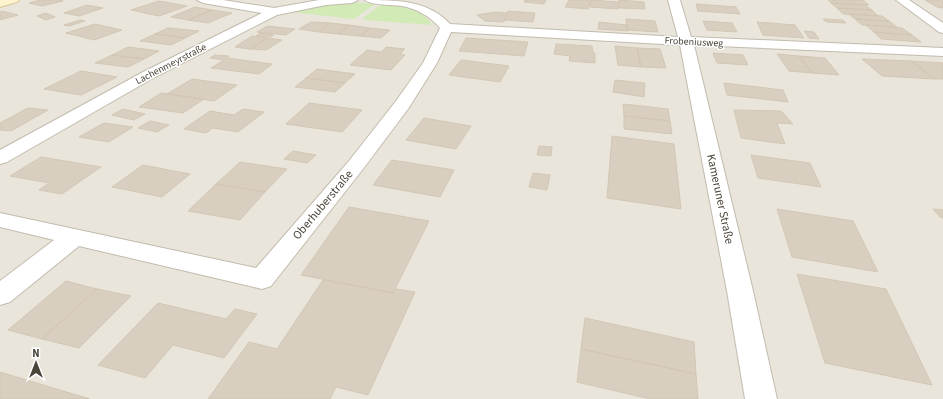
<svg xmlns="http://www.w3.org/2000/svg" width="943" height="399" font-family="'Source Sans 3',sans-serif">
<style>
.residential{fill:#eae5da}
.green{fill:#d2eab5}
.building{fill:#d8cfc1;stroke:#d3c7b4}
.lines{fill:none;stroke-linecap:round;stroke-linejoin:round}
.street-casing{stroke:#c2bbae;stroke-width:2}
.secondary-casing{stroke:#d6c79b;stroke-width:2}
.street{fill:#fff;fill-rule:evenodd}
.secondary{fill:#fff3cd;fill-rule:evenodd}
.labels{text-anchor:middle;dominant-baseline:central;stroke-width:3;stroke-linejoin:round;paint-order:stroke}
.far-street-label{font-size:10px;fill:#4b4439;stroke:#fff}
.street-label{font-size:12px;fill:#4b4439;stroke:#fff}
</style>
<rect width="100%" height="100%" fill="#f6f3ec"/>
<path class="residential" d="M0,0H943V399H0Z"/>
<path class="green" d="M349,2L375,4L354,19L291,12L321,5Z
M386,4C401,7 425,10 432,25L365,20L363,18L379,6Z"/>
<path class="building" d="M40,0H59L63,1L42,6L29,3Z
M525,0H546L544,4L524,2Z
M569,0H591L588,9L565,7Z
M591,0L619,2L618,9L590,7Z
M619,0L644,2L645,9L619,8Z
M828,0H863L869,5L831,3Z
M925,0H943V8L937,7Z
M159,1L187,6L159,16L131,10Z
M831,3L865,5L872,10L837,8Z
M696,4L736,7L740,14L698,11Z
M87,5L103,8L79,16L64,13Z
M195,7L212,10L188,20L171,17Z
M837,8L872,10L878,16L843,14Z
M212,10L232,13L208,23L188,20Z
M2,11L18,15L0,20V12Z
M508,11L535,13L533,22L505,20Z
M495,12L507,13L504,22L485,21L477,15Z
M46,13L55,17L46,20L37,16Z
M849,14L882,16L889,21L855,19Z
M626,19L655,21L658,32L627,30Z
M823,19L843,20L846,23L826,22Z
M855,19L889,21L897,27L862,25Z
M80,20L85,21L69,26L64,25Z
M703,21L732,23L737,32L707,30Z
M311,22L330,23L319,32L299,29Z
M599,22L627,25L628,31L598,29Z
M757,22L795,25L804,38L763,35Z
M330,23L349,25L338,34L319,32Z
M95,24L122,30L94,40L66,33Z
M349,25L370,28L360,36L338,34Z
M866,25L902,28L912,35L874,32Z
M267,26L295,29L286,35L257,32Z
M168,28L199,31L185,38L155,34Z
M370,28L390,30L381,38L360,36Z
M804,31L814,32L819,39L809,38Z
M874,32L912,35L921,42L881,39Z
M260,33L274,35L270,37L256,36Z
M155,34L185,38L171,45L140,41Z
M252,36L267,38L250,49L235,47Z
M267,38L282,40L266,50L250,49Z
M466,38L513,41L528,42L524,56L459,51Z
M556,44L592,46L593,53H595V63L569,61L570,56L554,54Z
M615,46L637,48L641,67L618,65Z
M128,47L159,51L144,59L112,55Z
M386,47L405,49L400,54L405,55L391,70L350,65L367,50L381,52Z
M637,48L660,49L666,68L641,67Z
M713,53L743,55L748,65L717,63Z
M777,54L799,56L812,73L789,71Z
M112,55L144,59L128,67L95,63Z
M215,55L229,56L227,58L272,64L259,74L211,68L224,60L210,58Z
M799,56L825,58L839,75L812,73Z
M862,59L911,61L935,79L882,76Z
M461,60L509,66L500,82L449,75Z
M911,61L943,63V79H935Z
M317,69L355,74L345,83L306,78Z
M81,71L117,77L81,95L44,89Z
M306,78L345,83L335,92L295,87Z
M192,79L237,85L214,101L167,94Z
M615,80L645,83L644,97L613,92Z
M724,83L783,90L788,102L727,95Z
M161,93L204,99L183,113L139,107Z
M309,103L362,110L342,132L286,124Z
M623,104L668,109L670,121L624,116Z
M28,108L48,110L11,131L0,130V123Z
M123,109L145,114L134,120L112,115Z
M243,109L264,112L238,132L213,128L206,133L184,129L210,111L234,115Z
M734,110L781,111L793,124L777,123L785,144L741,138Z
M624,116L670,121L672,134L624,129Z
M424,118L471,126L456,149L406,140Z
M150,121L169,125L157,132L138,128Z
M104,123L133,127L109,142L79,137Z
M612,136L674,144L681,209L607,198Z
M539,146L552,147L551,156L537,155Z
M293,151L316,155L307,163L284,159Z
M751,155L810,163L821,187L758,178Z
M41,157L101,167L62,194L39,190L49,183L10,176Z
M392,160L454,170L440,197L373,185Z
M240,162L287,169L265,192L216,184Z
M143,165L190,174L162,197L112,187Z
M533,173L550,175L547,190L529,187Z
M216,184L265,192L240,220L188,211Z
M349,207L429,221L393,293L301,275Z
M777,209L853,221L878,272L792,257Z
M933,209L943,210V218L940,217Z
M797,274L886,289L932,385L825,363Z
M323,280L393,293L396,289L415,292L368,395L336,387L330,399H208L249,342L277,349Z
M66,281L97,289L42,339L8,330Z
M97,289L131,296L79,348L42,339Z
M158,303L226,319L235,309L257,314L224,358L173,345L145,378L98,365Z
M585,318L694,342L696,374L581,349Z
M581,349L696,374L698,399H650L577,382Z
M0,372L90,399H0Z"/>
<g class="lines">
<g class="street-casing">
<path id="street" d="M197,0H223L274,8L319,0H358L352,3L326,5L277,15L155,77L7,162L0,164V150L145,71L262,13L203,3Z
M365,0C397,0 428,0 450,24L678,37L668,0H680L691,37L943,48V56L694,45L753,291L777,399H745L727,291L680,45L451,32L437,63L408,109L363,169L271,286L262,289L79,246L10,302L0,305V281L54,240L0,227V213L256,268L349,161L396,101L423,63L440,28C430,16 417,9 402,6C394,5 370,5 365,0Z
M896,0H909L943,23V33L939,32Z"/>
</g>
<g class="secondary-casing">
<path id="secondary" d="M0,0H19L17,2L0,7Z"/>
</g>
<use href="#street" class="street"/>
<use href="#secondary" class="secondary"/>
</g>
<g class="labels">
<g class="far-street-label">
<text transform="translate(694 42) rotate(3)">Frobeniusweg</text>
<text transform="translate(171 64) rotate(-27)">Lachenmeyrstraße</text>
</g>
<g class="street-label">
<text transform="translate(720 199) rotate(78)">Kameruner Straße</text>
<text transform="translate(323 205) rotate(-50)">Oberhuberstraße</text>
</g>
</g>
<g transform="translate(36 363)" stroke="#ffffff" stroke-width="3" paint-order="stroke">
<path d="M0-3L7 15L0 10L-7 15Z" fill="#4b4439"/>
<text y="-6" font-size="11" font-weight="bold" text-anchor="middle" fill="#4b4439">N</text>
</g>
</svg>
